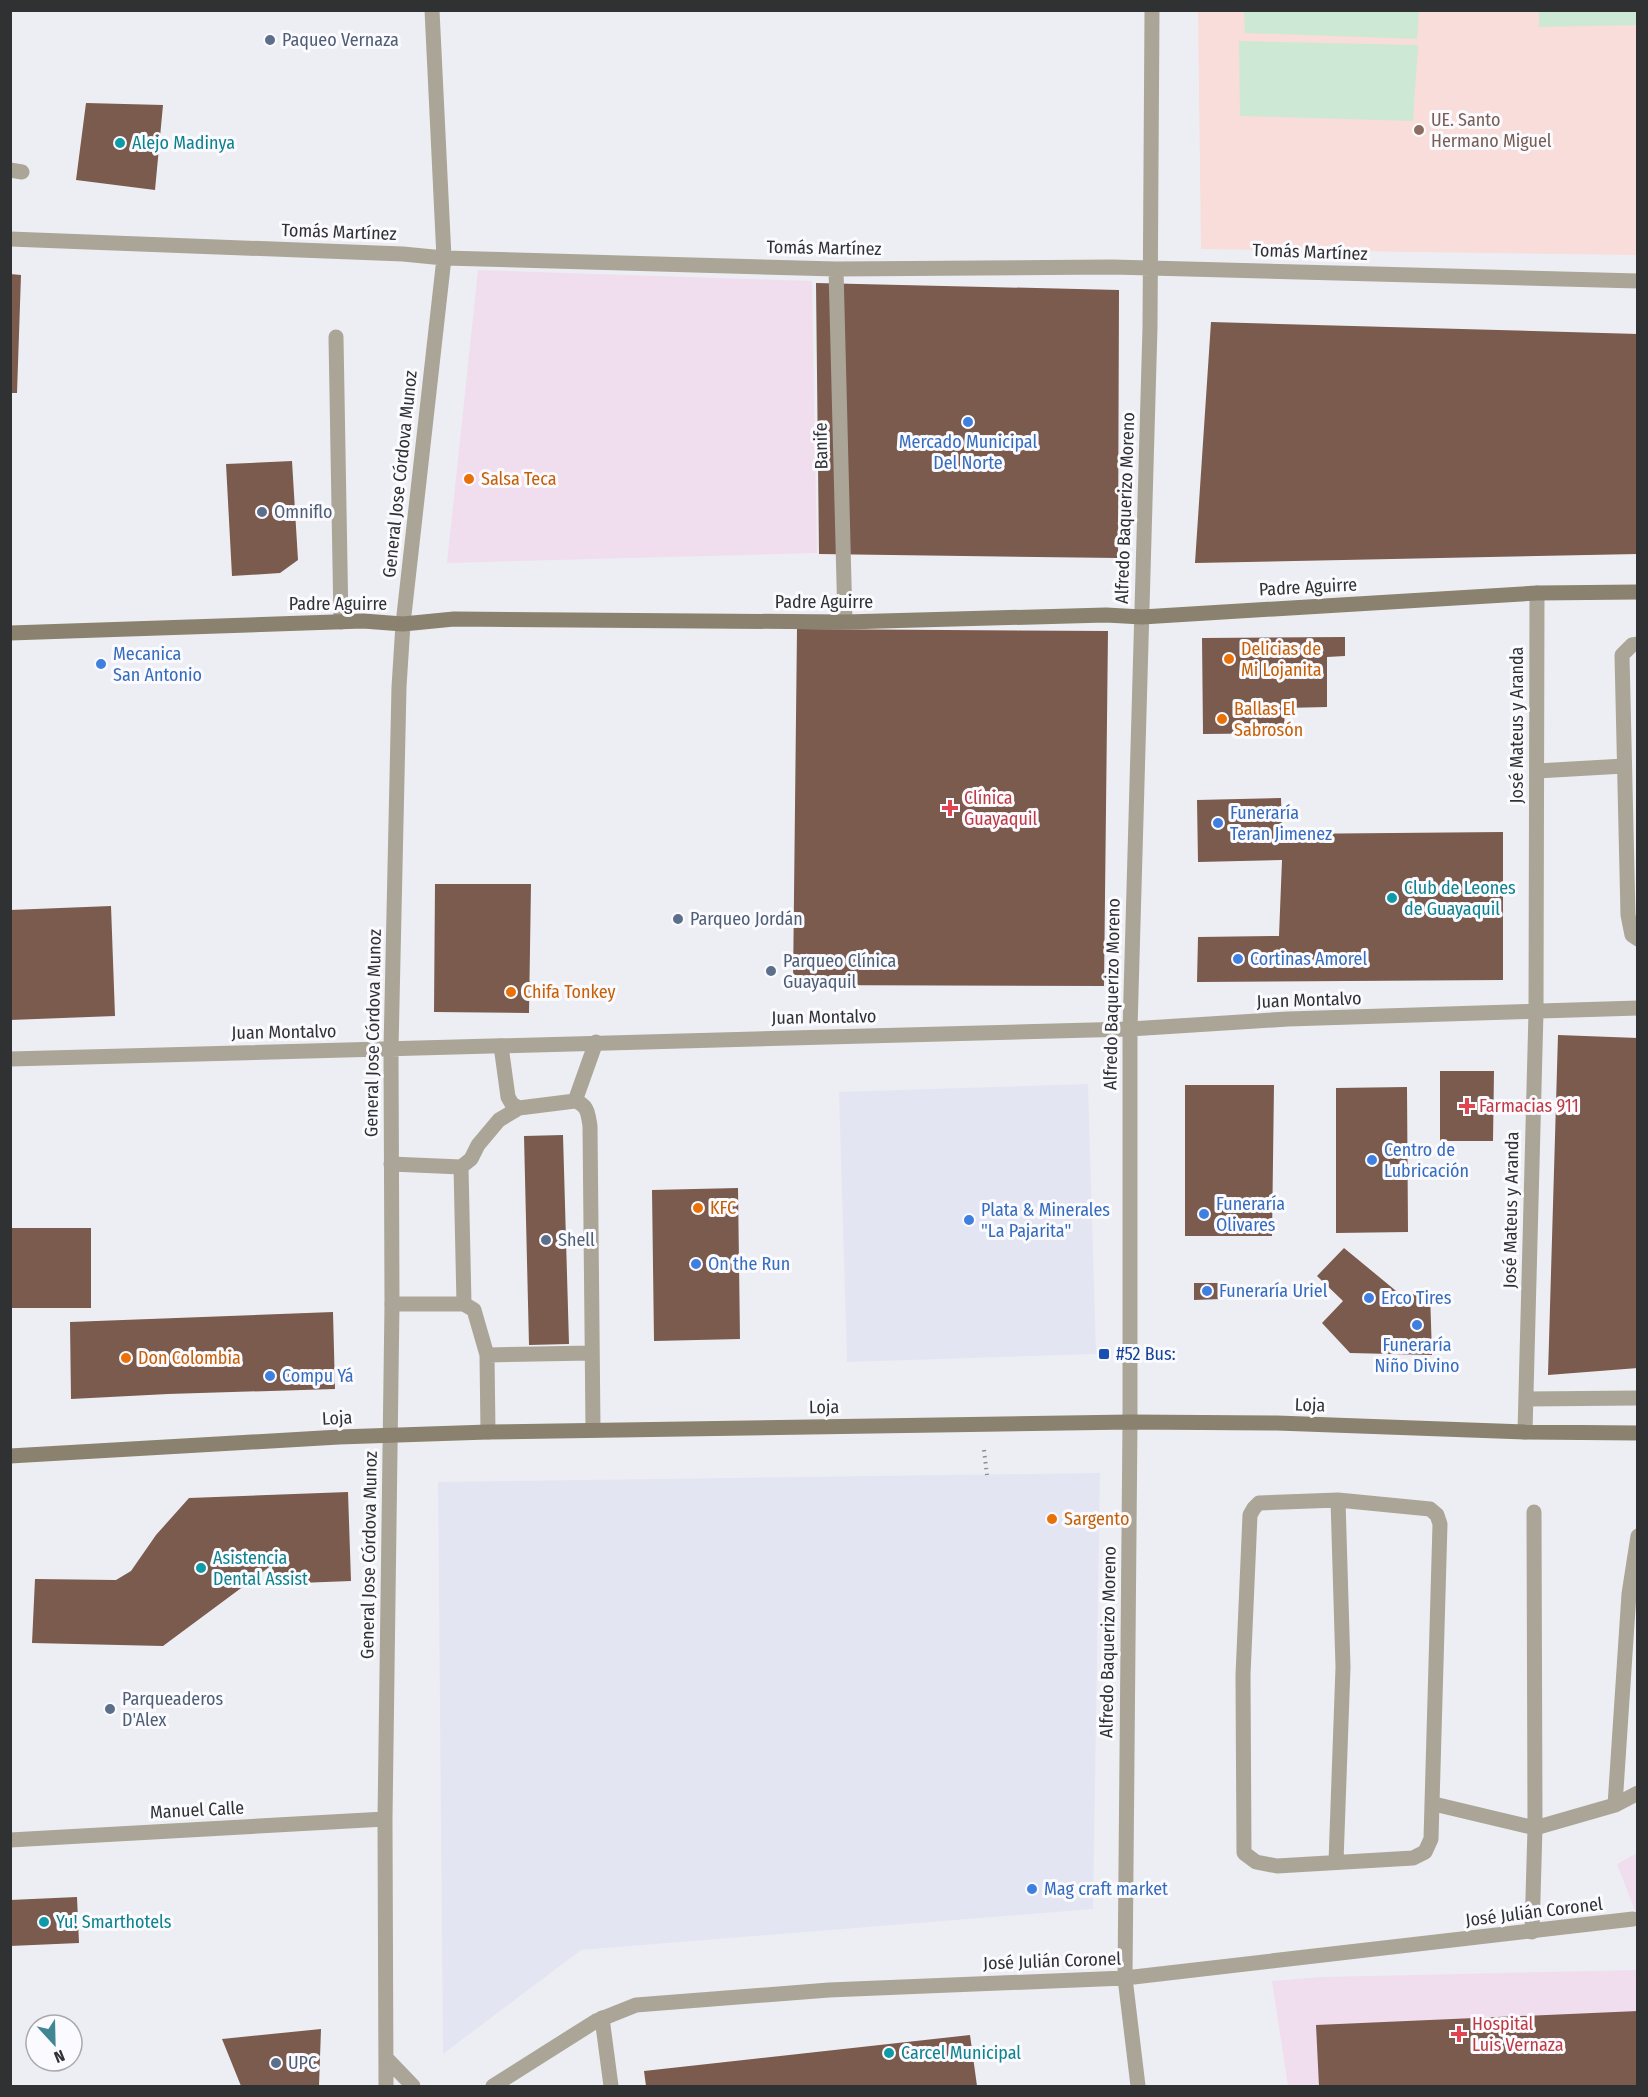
<svg xmlns="http://www.w3.org/2000/svg" width="1648" height="2097" font-family="'Fira Sans Condensed',sans-serif">
<style>
.built{fill:#e4e5f2}
.education{fill:#f8ddda}
.medical{fill:#f0deef}
.green{fill:#cee8d6}
.building{fill:#7a5b4e}
.lines{fill:none;stroke-linecap:round;stroke-linejoin:round}
.path{stroke:#8d8e91;stroke-width:4;stroke-dasharray:1.5 4.5;stroke-linecap:butt}
.service{stroke:#aba598;stroke-width:15}
.minor{stroke:#aba598;stroke-width:15}
.secondary{stroke:#8a826e;stroke-width:15}
.service-dot{fill:#5c6f8a;stroke:#fbfbff;stroke-width:2}
.education-dot{fill:#8d6e63;stroke:#fbfbff;stroke-width:2}
.culture-dot{fill:#0f9aa8;stroke:#fbfbff;stroke-width:2}
.shop-dot{fill:#3f7fe0;stroke:#fbfbff;stroke-width:2}
.food-dot{fill:#e8710a;stroke:#fbfbff;stroke-width:2}
.health-dot{fill:#e0444e;stroke:#fbfbff;stroke-width:2}
.transit-dot{fill:#1a4fb4;stroke:#fbfbff;stroke-width:2}
.labels{text-anchor:middle;dominant-baseline:central;stroke-width:6;stroke-linejoin:round;paint-order:stroke}
.service-label{font-size:18px;fill:#4e5e75;stroke:#fbfbff;text-anchor:start}
.education-label{font-size:18px;fill:#785e54;stroke:#fbfbff;text-anchor:start}
.culture-label{font-size:18px;fill:#0d838f;stroke:#fbfbff;text-anchor:start}
.street-label{font-size:18px;fill:#303133;stroke:#fbfbff}
.shop-label{font-size:18px;fill:#366cbe;stroke:#fbfbff;text-anchor:start}
.food-label{font-size:18px;fill:#c56008;stroke:#fbfbff;text-anchor:start}
.health-label{font-size:18px;fill:#be3a42;stroke:#fbfbff;text-anchor:start}
.transit-label{font-size:18px;fill:#164399;stroke:#fbfbff;text-anchor:start}
</style>
<rect width="100%" height="100%" fill="#edeef3"/>
<path class="built" d="M1088,1084L1096,1354L847,1362L839,1092Z
M1100,1473L1093,1909L581,1950L443,2054L438,1482Z"/>
<path class="education" d="M1198,11H1637V255L1201,249Z"/>
<path class="medical" d="M478,270L812,281L817,553L447,563Z
M1637,1853V1916L1617,1864Z
M1637,1970V2086H1288L1272,1981L1322,1977Z"/>
<path class="green" d="M1244,11H1419L1417,39L1245,33Z
M1539,11H1637V25L1539,27Z
M1239,41L1418,45L1413,121L1240,116Z"/>
<path class="building" d="M86,103L163,105L155,190L76,180Z
M10,274L21,275L17,393H10Z
M816,283L1119,290L1118,558L819,554Z
M1211,322L1638,334V554L1195,563Z
M292,461L298,560L280,573L232,576L226,464Z
M797,629L1108,631L1104,986L793,985Z
M1345,637V656L1327,657V707L1284,708L1285,733L1203,734L1202,638Z
M1281,798L1282,834L1503,832V980L1197,982L1198,937L1279,936L1282,860L1198,862L1197,800Z
M435,884H531L529,1013L434,1012Z
M111,906L115,1016L10,1020V910Z
M1558,1035L1638,1038V1368L1548,1375Z
M1440,1071H1494L1493,1141H1440Z
M1185,1085H1274L1272,1236H1185Z
M1407,1087L1408,1232L1336,1233V1088Z
M563,1135L569,1344L529,1345L524,1136Z
M738,1188L740,1339L654,1341L652,1190Z
M10,1228H91V1308H10Z
M1344,1248L1401,1295L1430,1293L1432,1355L1350,1353L1322,1323L1343,1301L1317,1276Z
M1194,1283H1221V1299L1194,1300Z
M333,1312L335,1389L168,1394L71,1399L70,1322Z
M348,1492L351,1581L273,1584L272,1565L163,1646L32,1643L35,1579L116,1580L131,1571L156,1535L189,1498Z
M77,1897L79,1943L10,1946V1900Z
M1638,2011V2086H1319L1316,2025Z
M321,2029L319,2086H241L222,2039Z
M970,2035L977,2086H646L644,2071Z"/>
<g class="lines">
<path class="path" d="M984,1450L987,1475"/>
<path class="service" d="M10,170L22,172
M336,337L341,622
M1638,644L1632,645L1622,655L1628,915L1632,935L1638,939
M1537,771L1624,766
M501,1046L508,1097L512,1104L519,1108L575,1101C588,1105 588,1114 590,1126L593,1429
M575,1101L596,1042
M391,1164L461,1167L471,1159L478,1145L499,1120L519,1108
M461,1167L464,1304
M392,1304H464L474,1310L487,1355L591,1353
M487,1355L488,1432
M1338,1500L1430,1509L1437,1515L1440,1524L1431,1839L1425,1852L1413,1858L1277,1866L1256,1862L1244,1853L1243,1675L1250,1515L1254,1508L1259,1503Z
M1434,1804L1535,1828L1615,1805L1638,1793
M1615,1805L1629,1594L1638,1536
M1336,1862L1343,1667L1338,1500
M1532,1932L1535,1828L1534,1512
M602,2018L611,2086"/>
<path class="minor" d="M10,239L403,254L444,258L836,269L1112,267L1638,281
M836,269L845,622
M10,1059L1130,1029L1288,1019L1638,1008
M1526,1399L1638,1398
M1525,1432L1536,1012L1537,593
M10,1840L385,1819
M387,2059L413,2086
M386,2086L385,1819L392,1304L391,1049L399,687L403,624L444,258L432,10
M493,2086L596,2021L636,2005L829,1990L1125,1978L1633,1919
M1138,2086L1125,1978L1130,1422V1029L1150,327L1152,10"/>
<path class="secondary" d="M10,633L363,621L403,624L454,619L845,622L1106,615L1142,617L1537,593L1638,592
M10,1456L339,1437L488,1432L1130,1422L1277,1423L1525,1432L1638,1433"/>
</g>
<g class="service-dot">
<circle cx="270" cy="40" r="6"/>
<circle cx="262" cy="512" r="6"/>
<circle cx="678" cy="919" r="6"/>
<circle cx="771" cy="971" r="6"/>
<circle cx="546" cy="1240" r="6"/>
<circle cx="110" cy="1709" r="6"/>
<circle cx="276" cy="2063" r="6"/>
</g>
<circle class="education-dot" cx="1419" cy="130" r="6"/>
<g class="culture-dot">
<circle cx="120" cy="143" r="6"/>
<circle cx="1392" cy="898" r="6"/>
<circle cx="201" cy="1568" r="6"/>
<circle cx="44" cy="1922" r="6"/>
<circle cx="889" cy="2053" r="6"/>
</g>
<g class="shop-dot">
<circle cx="968" cy="422" r="6"/>
<circle cx="101" cy="664" r="6"/>
<circle cx="1218" cy="823" r="6"/>
<circle cx="1238" cy="959" r="6"/>
<circle cx="1372" cy="1160" r="6"/>
<circle cx="1204" cy="1214" r="6"/>
<circle cx="969" cy="1220" r="6"/>
<circle cx="696" cy="1264" r="6"/>
<circle cx="1207" cy="1291" r="6"/>
<circle cx="1369" cy="1298" r="6"/>
<circle cx="1417" cy="1325" r="6"/>
<circle cx="270" cy="1376" r="6"/>
<circle cx="1032" cy="1889" r="6"/>
</g>
<g class="food-dot">
<circle cx="469" cy="479" r="6"/>
<circle cx="1229" cy="659" r="6"/>
<circle cx="1222" cy="719" r="6"/>
<circle cx="511" cy="992" r="6"/>
<circle cx="698" cy="1208" r="6"/>
<circle cx="126" cy="1358" r="6"/>
<circle cx="1052" cy="1519" r="6"/>
</g>
<g class="health-dot">
<path d="M947 799h6v6h6v6h-6v6h-6v-6h-6v-6h6z"/>
<path d="M1464 1097h6v6h6v6h-6v6h-6v-6h-6v-6h6z"/>
<path d="M1456 2025h6v6h6v6h-6v6h-6v-6h-6v-6h6z"/>
</g>
<rect class="transit-dot" x="1098" y="1348" width="12" height="12" rx="3"/>
<g class="labels">
<g class="service-label">
<text x="282" y="40">Paqueo Vernaza</text>
<text x="274" y="512">Omniflo</text>
<text x="690" y="919">Parqueo Jordán</text>
<text x="783" y="961">Parqueo Clínica<tspan x="783" dy="21">Guayaquil</tspan></text>
<text x="558" y="1240">Shell</text>
<text x="122" y="1699">Parqueaderos<tspan x="122" dy="21">D'Alex</tspan></text>
<text x="288" y="2063">UPC</text>
</g>
<g class="education-label">
<text x="1431" y="120">UE. Santo<tspan x="1431" dy="21">Hermano Miguel</tspan></text>
</g>
<g class="culture-label">
<text x="132" y="143">Alejo Madinya</text>
<text x="1404" y="888">Club de Leones<tspan x="1404" dy="21">de Guayaquil</tspan></text>
<text x="213" y="1558">Asistencia<tspan x="213" dy="21">Dental Assist</tspan></text>
<text x="56" y="1922">Yu! Smarthotels</text>
<text x="901" y="2053">Carcel Municipal</text>
</g>
<g class="street-label">
<text transform="translate(339 232) rotate(2)">Tomás Martínez</text>
<text transform="translate(824 248) rotate(1)">Tomás Martínez</text>
<text transform="translate(1310 252) rotate(2)">Tomás Martínez</text>
<text transform="translate(821 446) rotate(-91)">Banife</text>
<text transform="translate(400 474) rotate(-84)">General Jose Córdova Munoz</text>
<text transform="translate(1125 508) rotate(-88)">Alfredo Baquerizo Moreno</text>
<text transform="translate(1308 587) rotate(-3)">Padre Aguirre</text>
<text x="824" y="602">Padre Aguirre</text>
<text x="338" y="604">Padre Aguirre</text>
<text transform="translate(1517 725) rotate(-90)">José Mateus y Aranda</text>
<text transform="translate(1112 994) rotate(-89)">Alfredo Baquerizo Moreno</text>
<text transform="translate(1309 1000) rotate(-2)">Juan Montalvo</text>
<text transform="translate(824 1017) rotate(-1)">Juan Montalvo</text>
<text transform="translate(284 1032) rotate(-1)">Juan Montalvo</text>
<text transform="translate(373 1033) rotate(-89)">General Jose Córdova Munoz</text>
<text transform="translate(1511 1210) rotate(-89)">José Mateus y Aranda</text>
<text transform="translate(1310 1405) rotate(2)">Loja</text>
<text transform="translate(824 1407) rotate(-1)">Loja</text>
<text transform="translate(337 1418) rotate(-3)">Loja</text>
<text transform="translate(369 1555) rotate(-89)">General Jose Córdova Munoz</text>
<text transform="translate(1108 1642) rotate(-89)">Alfredo Baquerizo Moreno</text>
<text transform="translate(197 1810) rotate(-3)">Manuel Calle</text>
<text transform="translate(1534 1912) rotate(-7)">José Julián Coronel</text>
<text transform="translate(1052 1961) rotate(-2)">José Julián Coronel</text>
</g>
<g class="shop-label">
<text x="968" y="442" text-anchor="middle">Mercado Municipal<tspan x="968" dy="21">Del Norte</tspan></text>
<text x="113" y="654">Mecanica<tspan x="113" dy="21">San Antonio</tspan></text>
<text x="1230" y="813">Funeraría<tspan x="1230" dy="21">Teran Jimenez</tspan></text>
<text x="1250" y="959">Cortinas Amorel</text>
<text x="1384" y="1150">Centro de<tspan x="1384" dy="21">Lubricación</tspan></text>
<text x="1216" y="1204">Funeraría<tspan x="1216" dy="21">Olivares</tspan></text>
<text x="981" y="1210">Plata &amp; Minerales<tspan x="981" dy="21">"La Pajarita"</tspan></text>
<text x="708" y="1264">On the Run</text>
<text x="1219" y="1291">Funeraría Uriel</text>
<text x="1381" y="1298">Erco Tires</text>
<text x="1417" y="1345" text-anchor="middle">Funeraría<tspan x="1417" dy="21">Niño Divino</tspan></text>
<text x="282" y="1376">Compu Yá</text>
<text x="1044" y="1889">Mag craft market</text>
</g>
<g class="food-label">
<text x="481" y="479">Salsa Teca</text>
<text x="1241" y="649">Delicias de<tspan x="1241" dy="21">Mi Lojanita</tspan></text>
<text x="1234" y="709">Ballas El<tspan x="1234" dy="21">Sabrosón</tspan></text>
<text x="523" y="992">Chifa Tonkey</text>
<text x="710" y="1208">KFC</text>
<text x="138" y="1358">Don Colombia</text>
<text x="1064" y="1519">Sargento</text>
</g>
<g class="health-label">
<text x="964" y="798">Clínica<tspan x="964" dy="21">Guayaquil</tspan></text>
<text x="1479" y="1106">Farmacias 911</text>
<text x="1472" y="2024">Hospital<tspan x="1472" dy="21">Luis Vernaza</tspan></text>
</g>
<g class="transit-label">
<text x="1116" y="1354">#52 Bus:</text>
</g>
</g>
<rect width="1648" height="2097" fill="none" stroke="#303133" stroke-width="24"/>
<g transform="translate(54 2043) rotate(158)"><circle r="28" fill="#fbfbff" stroke="#aaaaad" stroke-width="1.5"/>
<path d="M0-4.5L10 22L0 15L-10 22Z" fill="#418693"/>
<text y="-9" font-size="16" font-weight="bold" text-anchor="middle" fill="#303133">N</text>
</g>
</svg>
